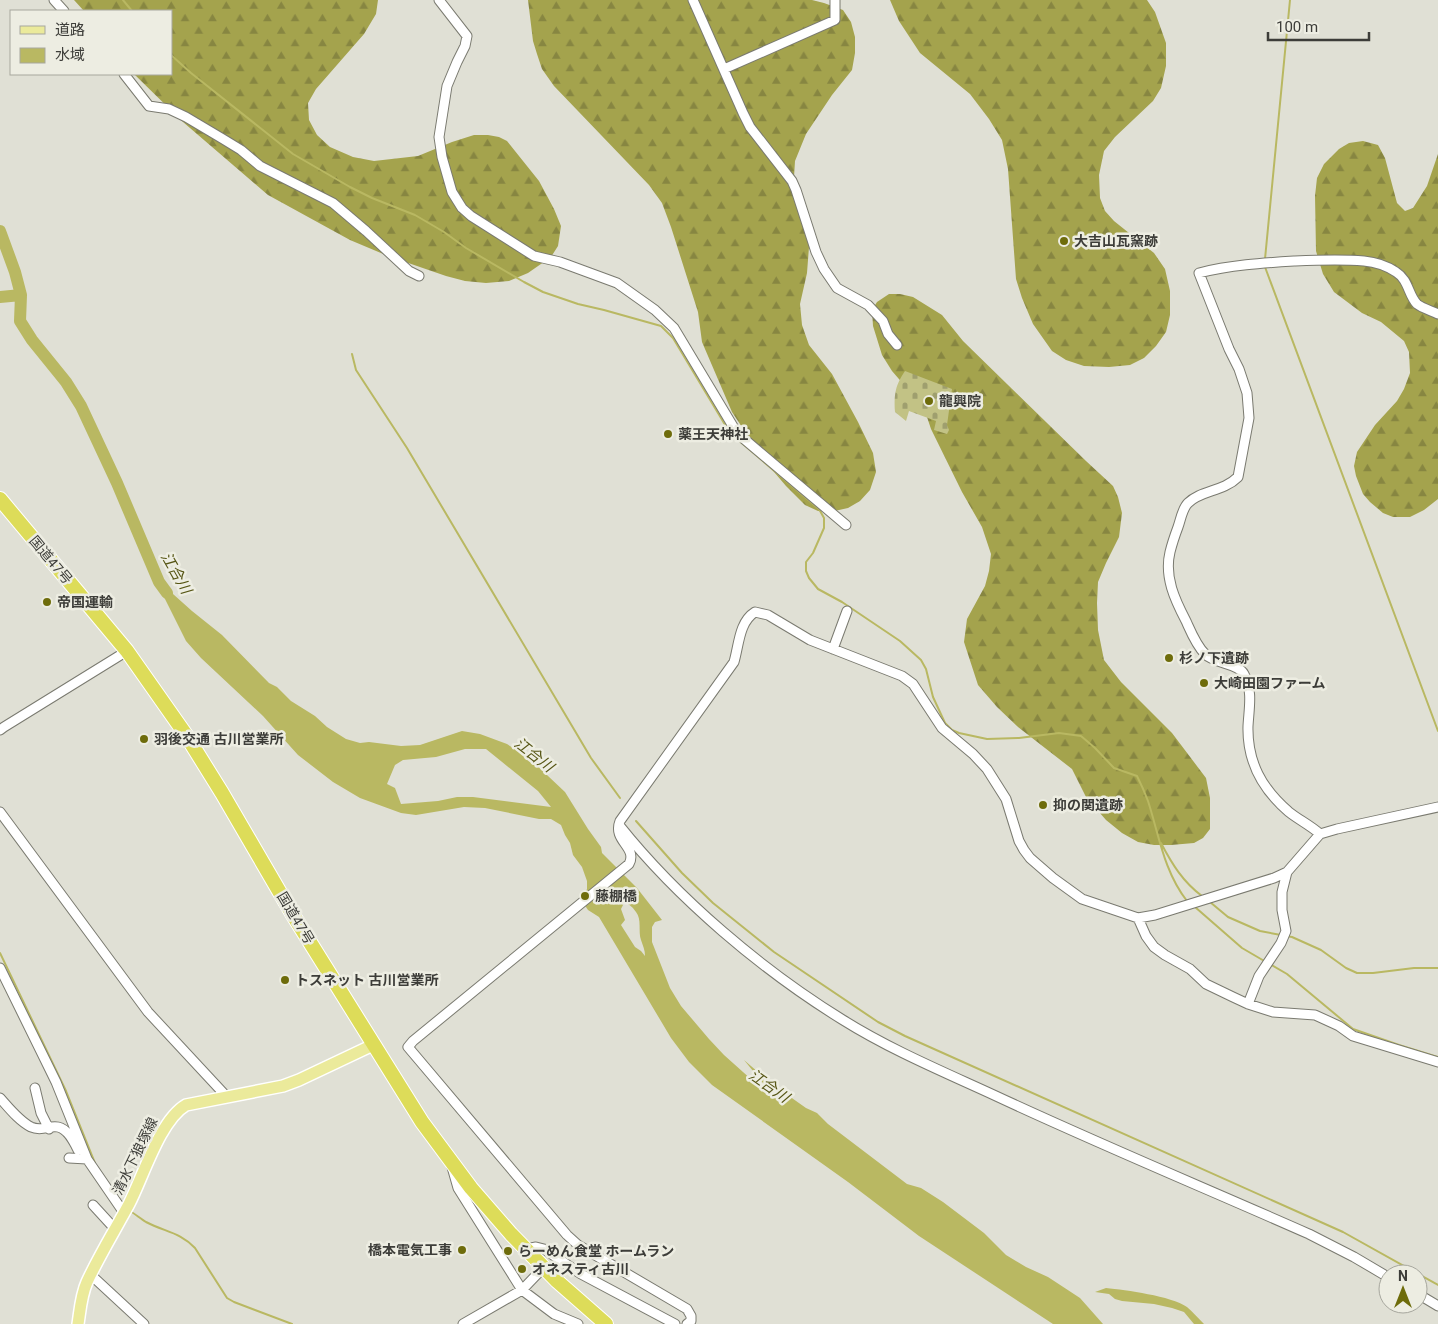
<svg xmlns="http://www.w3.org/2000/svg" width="1438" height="1324" font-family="Roboto,'Noto Sans JP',sans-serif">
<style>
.forest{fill:url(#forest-firs)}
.cemetery{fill:url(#cemetery-stones)}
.water{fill:#b9b862;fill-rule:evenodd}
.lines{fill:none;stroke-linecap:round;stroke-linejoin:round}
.stream{stroke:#b9b862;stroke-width:2}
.river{stroke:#b9b862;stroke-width:12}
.minor-casing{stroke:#7a7a70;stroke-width:11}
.major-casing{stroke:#fff;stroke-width:14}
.highway-casing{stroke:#fff;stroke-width:16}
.minor{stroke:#fff;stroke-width:9}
.major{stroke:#ebea9b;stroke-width:11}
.highway{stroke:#dddc59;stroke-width:14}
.poi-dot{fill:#6e6c0b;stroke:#edede2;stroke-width:2}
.labels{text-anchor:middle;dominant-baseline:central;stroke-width:5;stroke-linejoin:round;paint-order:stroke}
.poi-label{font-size:14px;font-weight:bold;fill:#3d3d39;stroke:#edede2;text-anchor:start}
.street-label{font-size:14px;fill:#3d3d39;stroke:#edede2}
.water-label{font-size:15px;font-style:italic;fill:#565514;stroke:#edede2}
</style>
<defs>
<pattern id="forest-firs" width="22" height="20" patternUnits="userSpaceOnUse" patternTransform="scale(1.25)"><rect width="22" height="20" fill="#a4a34d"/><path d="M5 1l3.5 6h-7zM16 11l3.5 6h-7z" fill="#878641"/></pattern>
<pattern id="cemetery-stones" width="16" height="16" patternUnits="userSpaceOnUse" patternTransform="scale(1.25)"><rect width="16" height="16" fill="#c2c285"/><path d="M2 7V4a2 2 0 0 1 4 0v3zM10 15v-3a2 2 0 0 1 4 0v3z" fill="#9f9f6e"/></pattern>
</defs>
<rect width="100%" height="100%" fill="#e0e0d5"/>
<path class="forest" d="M74,0H378L376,14L364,34L316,89L308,103L309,120L317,135L330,147L353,157L374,161L418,156L452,142L474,135H488L499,137L507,141L539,181L554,209L561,226L558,246L551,257L528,273L509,281L486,283L465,281L446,276L388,256L350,240L268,195L183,122L134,74H171V11H84Z
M528,0H812L824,3L843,10L851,22L855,37V53L852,70L832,95L806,134L795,161L794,177L808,226L809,247L807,273L800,304L802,325L809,345L832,374L858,422L873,453L876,472L870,490L860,501L848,508L830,512L818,511L805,505L786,486L763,459L732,412L702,342L698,312L671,227L662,203L649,185L554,86L542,69L537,54L533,41Z
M890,0H1147L1155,12L1166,43V66L1161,88L1153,101L1115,137L1104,151L1099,175L1100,198L1105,211L1114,221L1154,253L1165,269L1170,291V315L1166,332L1156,346L1144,358L1130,365L1109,367L1084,366L1066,360L1052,351L1033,324L1022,298L1016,279L1008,169L1002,140L989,119L970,94L920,53L899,21Z
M1363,141L1378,145L1385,158L1397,203L1405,211L1413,208L1427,186L1438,154V499L1424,510L1410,517H1393L1383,513L1370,502L1363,494L1356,476L1354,466L1357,452L1375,425L1397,401L1404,389L1410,373L1409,352L1404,341L1381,322L1362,313L1334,292L1323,274L1316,251L1315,196L1317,178L1324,164L1339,149L1349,143Z
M889,294H900L913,297L942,315L963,341L1086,461L1113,486L1118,497L1122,513L1119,537L1106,563L1098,582L1097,603L1098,630L1104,660L1121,682L1172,733L1206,778L1210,798V829L1203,838L1194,843L1171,845H1154L1138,842L1122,833L1106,820L1086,797L1072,769L1018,727L997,707L978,685L964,642L967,619L985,586L989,571L991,554L982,527L962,492L931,429L924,408L892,371L882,355L873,326L872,310L877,302Z"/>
<path class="cemetery" d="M905,371L952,389L947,425L949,430L947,434L934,430L936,421L909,411L906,421L895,412C894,394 895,386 905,371Z"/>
<path class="water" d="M154,577L192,611L222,635L269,683L277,687L291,701L315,716L327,727L346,739L360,743L369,742L401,746L420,745L462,731L480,734L507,744L530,759L565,792L588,829L601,847L602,853L637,888L662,920L655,922L652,927V942L670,988L681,1006L709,1039L724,1055L762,1089L766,1091L767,1088L744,1060L772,1084L806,1108L817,1113L828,1124L907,1184L921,1188L943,1202L984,1233L1006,1255L1026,1267L1048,1277L1080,1298L1103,1324H1053L919,1236L848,1182L712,1085L689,1062L671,1038L599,917L588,910L582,901L587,889V881L582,867L573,855L570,843L565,835L561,825L551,819H539L485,808L464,807L416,815L401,813L360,798L333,782L298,755L263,716L201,658L186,641ZM465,749H486L538,791L551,807L473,797H457L438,801L401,804L395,788L387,784L395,765L403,760L436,757ZM623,892C627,909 629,901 636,912C642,919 638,932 641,940C643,946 645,950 645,956L641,951L635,947L621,925L625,920L621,909L623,905L619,903L618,896Z
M1106,1288C1126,1290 1171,1296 1187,1307C1193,1312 1198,1318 1204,1324H1194L1184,1312L1172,1308L1154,1304L1122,1301L1115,1299L1109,1294L1095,1292Z"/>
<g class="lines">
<path class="stream" d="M123,0L132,11
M171,55L191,73L293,154L350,187L372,198L415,215L444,232L466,248L524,282L543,292L578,304L604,310L661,326L673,338L730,433L819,509L824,518V528L813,553L806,562V571L809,578L818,589L842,602L900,641L921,660L926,669L933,697L945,723L952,730L959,733L987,739L1019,738L1059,733L1081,736L1095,748L1114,768L1137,776C1141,784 1145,793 1148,801C1159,835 1164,872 1187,901
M1265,259L1290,0
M1265,267L1438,731
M352,354L356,370L407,448L591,758L620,798
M636,821L682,873L713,903L774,952L878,1022L905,1036L1343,1232L1438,1285
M1161,843C1172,864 1183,882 1202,896
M1210,902L1228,917L1260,931L1281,935
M1195,907L1242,948L1266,962
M1286,936L1292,937L1321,950L1346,968L1357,973H1373L1414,968H1438
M0,953L66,1091L95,1163
M1270,964L1287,974L1353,1029L1399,1045L1438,1057
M130,1211C135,1214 141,1219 146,1222C165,1232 180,1232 195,1248L227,1298L234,1302L292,1324"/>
<path class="river" d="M0,231L15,272L21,295L20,321L32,340L66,382L81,406L117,483L159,582L167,593
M0,297L21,295"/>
<g class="minor-casing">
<path id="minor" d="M54,0L64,11
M439,0L467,36L465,46L457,62L447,86L439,137L442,157L452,192L462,208L471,216L534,256L560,262L617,283L655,310L674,328L737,433L846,525
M693,0L743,113L750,127L792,181L796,190L816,252L824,269L837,288L868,305L883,321L888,334L897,345
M724,69L835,20V0
M124,74L149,106L169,109L186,117L223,139L241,150L260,166L333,203L366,231L409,271L419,276
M833,649L847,611
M0,730L4,727L127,651
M0,812L148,1012L227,1097
M619,825C678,899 762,970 843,1020C891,1050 944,1072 996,1096C1099,1144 1205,1188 1309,1234L1354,1257L1388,1277
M1320,834C1310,825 1299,820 1289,812C1262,789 1247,762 1248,726C1249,708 1253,691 1244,674C1238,663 1215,664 1205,654C1196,645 1191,632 1186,621C1175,600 1164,577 1170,552C1172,544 1175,535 1178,527C1181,519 1182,509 1188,503C1201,490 1223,492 1238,477L1249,418L1247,393L1239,369L1229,349L1199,273C1230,265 1263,263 1295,261C1317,260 1341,259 1364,261C1375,262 1387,266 1396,272C1409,280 1408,295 1417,304C1422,308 1432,311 1438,314
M1138,918L1146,936L1154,947L1165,955L1190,969L1206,984L1233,997L1248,1004L1273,1012L1315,1015L1339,1026L1353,1036L1438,1062
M0,968L56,1082L87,1159L124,1213
M1248,1004L1259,976L1281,943L1286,931L1282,910V892L1287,872
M35,1088L41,1113L49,1129
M0,1098C9,1108 19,1121 31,1127C42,1132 49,1125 58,1127C68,1129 74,1142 78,1150
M69,1158L87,1159
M452,1167L458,1188L522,1290L554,1314L578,1324
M93,1205L115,1229
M526,1249L536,1247L544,1249L581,1274L675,1324
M91,1275L144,1324
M1418,1294L1438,1306
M463,1324L522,1290L544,1267
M687,1324L691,1321V1316L687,1309L578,1245L567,1235L408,1047L413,1041L629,864C638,847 612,841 620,821L734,662C739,645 739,622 755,612L768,615L810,640L902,676L913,684L942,728L973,754L987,769L1006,799L1019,841L1024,850L1030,858L1053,878L1082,899L1138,918L1155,915L1274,878L1287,872L1320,834L1337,829L1438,807"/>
</g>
<g class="major-casing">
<path id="major" d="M78,1324C80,1311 81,1295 87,1282C99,1256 115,1230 129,1204C143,1177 160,1120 186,1105L283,1086L299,1080L373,1045"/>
</g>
<g class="highway-casing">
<path id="highway" d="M0,499L127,651L186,735L222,793L293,915L422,1122L471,1188L511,1234L557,1281L606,1324"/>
</g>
<use href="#minor" class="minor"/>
<use href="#major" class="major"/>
<use href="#highway" class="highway"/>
</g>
<g class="poi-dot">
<circle cx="1064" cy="241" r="5"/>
<circle cx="929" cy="401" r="5"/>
<circle cx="668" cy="434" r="5"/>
<circle cx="47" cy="602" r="5"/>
<circle cx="1169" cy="658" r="5"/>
<circle cx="1204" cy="683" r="5"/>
<circle cx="144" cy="739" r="5"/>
<circle cx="1043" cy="805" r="5"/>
<circle cx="585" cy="896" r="5"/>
<circle cx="285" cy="980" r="5"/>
<circle cx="462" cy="1250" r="5"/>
<circle cx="508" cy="1251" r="5"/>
<circle cx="522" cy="1269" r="5"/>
</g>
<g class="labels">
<g class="poi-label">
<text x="1074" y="241">大吉山瓦窯跡</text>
<text x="939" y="401">龍興院</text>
<text x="678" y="434">薬王天神社</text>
<text x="57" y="602">帝国運輸</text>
<text x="1179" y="658">杉ノ下遺跡</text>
<text x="1214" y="683">大崎田園ファーム</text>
<text x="154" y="739">羽後交通 古川営業所</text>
<text x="1053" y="805">抑の関遺跡</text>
<text x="595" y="896">藤棚橋</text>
<text x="295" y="980">トスネット 古川営業所</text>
<text x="452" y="1250" text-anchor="end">橋本電気工事</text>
<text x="518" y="1251">らーめん食堂 ホームラン</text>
<text x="532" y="1269">オネスティ古川</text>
</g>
<g class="street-label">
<text transform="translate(51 560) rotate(50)">国道47号</text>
<text transform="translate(296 918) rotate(59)">国道47号</text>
<text transform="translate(135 1156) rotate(-64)">清水下狼塚線</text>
</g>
<g class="water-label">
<text transform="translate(176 573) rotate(60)">江合川</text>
<text transform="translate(534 755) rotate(38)">江合川</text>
<text transform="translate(769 1086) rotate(35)">江合川</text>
</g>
</g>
<rect x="10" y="10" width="162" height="65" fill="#edede2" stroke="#a7a79e"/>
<rect x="20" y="26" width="25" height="8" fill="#ebea9b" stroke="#a7a79e"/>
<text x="55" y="35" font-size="15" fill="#3d3d39">道路</text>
<rect x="20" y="48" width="25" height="15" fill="#b9b862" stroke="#a7a79e"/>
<text x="55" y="60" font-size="15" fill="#3d3d39">水域</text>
<g transform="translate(1403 1289)"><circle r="24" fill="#edede2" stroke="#a7a79e"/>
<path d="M0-4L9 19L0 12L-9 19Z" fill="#6e6c0b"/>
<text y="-8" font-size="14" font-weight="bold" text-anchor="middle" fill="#3d3d39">N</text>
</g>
<path d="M1268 32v8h101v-8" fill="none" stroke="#3d3d39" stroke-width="2.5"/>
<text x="1276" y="32" font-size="15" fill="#3d3d39" stroke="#edede2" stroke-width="4" paint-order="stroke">100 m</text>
</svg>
